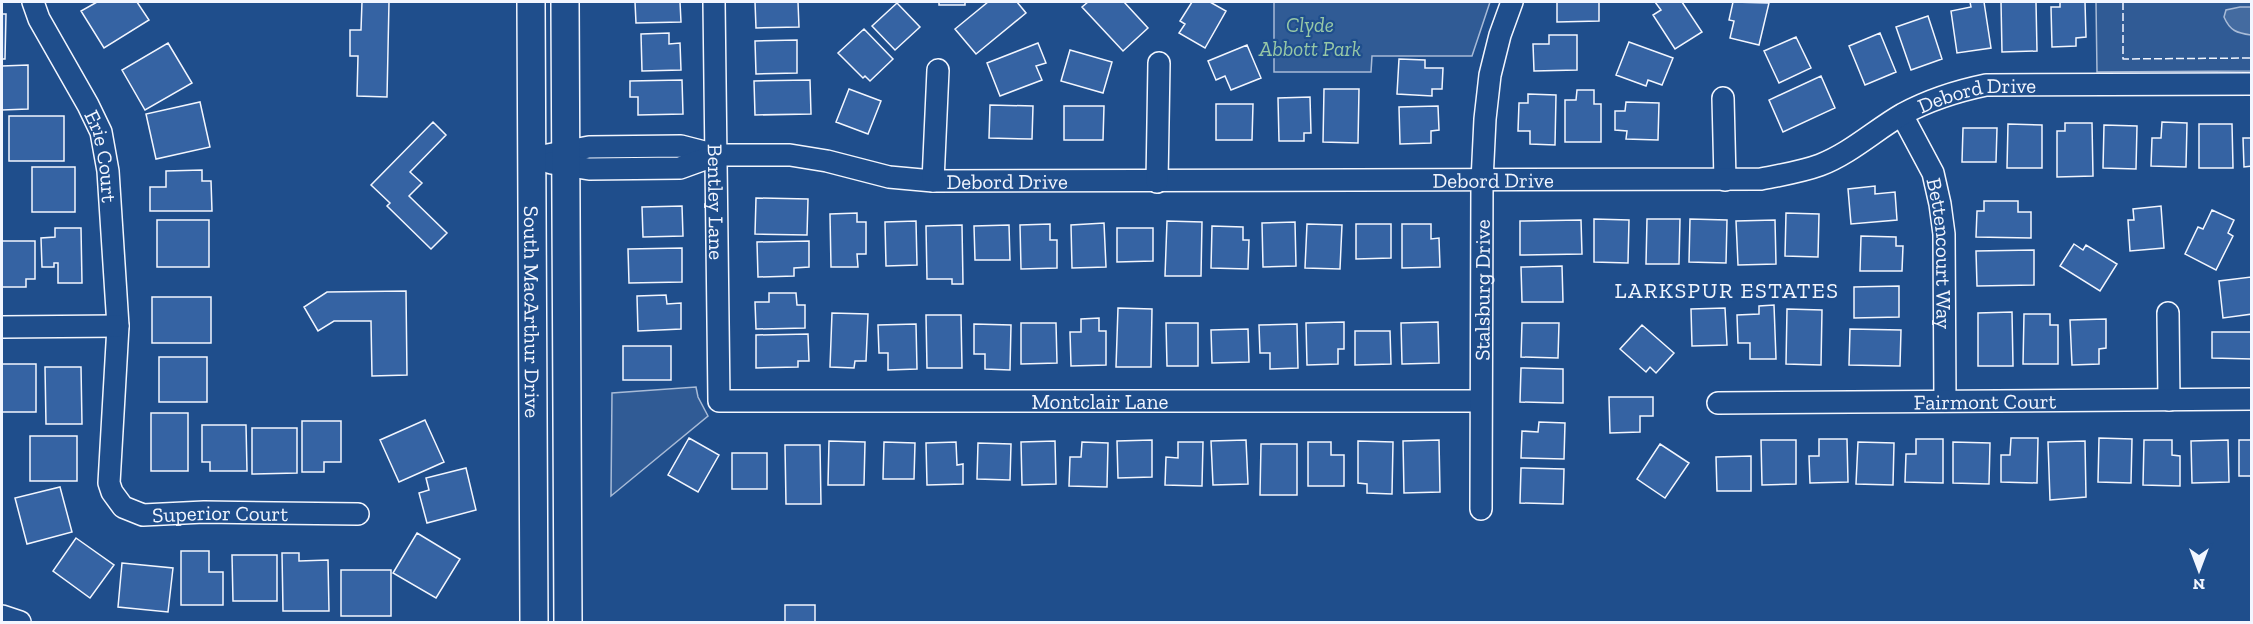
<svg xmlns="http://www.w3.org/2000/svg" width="2253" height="624" font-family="'Zilla Slab',serif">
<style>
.green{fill:#305b95;stroke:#a8bbd7;stroke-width:1.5}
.water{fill:#446ba0;stroke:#a8bbd7;stroke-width:1.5}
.building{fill:#3563a3;stroke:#f2f6ff;stroke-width:1.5}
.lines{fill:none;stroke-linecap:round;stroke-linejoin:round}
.minor-casing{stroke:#f2f6ff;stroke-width:24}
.major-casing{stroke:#f2f6ff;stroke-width:30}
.minor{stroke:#1f4e8c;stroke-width:21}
.major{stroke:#1f4e8c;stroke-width:27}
.fence{stroke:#f2f6ff;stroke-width:1.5;stroke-dasharray:8 3;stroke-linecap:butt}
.labels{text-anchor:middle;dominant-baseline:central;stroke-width:4.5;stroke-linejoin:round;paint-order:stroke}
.park-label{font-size:21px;font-style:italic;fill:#97c8a6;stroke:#1f4e8c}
.street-label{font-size:21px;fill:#f2f6ff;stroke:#1f4e8c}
.neighbourhood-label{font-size:22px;letter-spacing:1.5px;fill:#f2f6ff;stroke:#1f4e8c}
</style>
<rect width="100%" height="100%" fill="#1f4e8c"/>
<path class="green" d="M1274,2H1490L1472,56H1372L1371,72H1274Z
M2096,2H2251V71L2097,72Z
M696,387L698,397L708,416L611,496L612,393Z"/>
<path class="water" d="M2240,7H2251V35C2237,33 2230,31 2224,17L2226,10Z"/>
<path class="building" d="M97,2H137L149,20L104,48L81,11Z
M362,2H389L387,97L357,96L358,56H350V30H361Z
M635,2H680L681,22L636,23Z
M755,2H798L799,27L756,28Z
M939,2H965V5H939Z
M988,2H1017L1026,13L976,54L955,29Z
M1088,2H1124L1148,28L1123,51L1082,7Z
M1192,2H1210L1226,11L1205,48L1179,33L1185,24L1180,21Z
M1557,2H1599V21L1557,22Z
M1655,2H1682L1702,32L1675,49L1653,15L1661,10Z
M1733,2L1769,3L1759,45L1730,38L1734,21L1729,20Z
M1970,2H1984L1991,48L1957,53L1951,11L1971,7Z
M2001,2H2036L2037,51L2002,52Z
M2060,2H2085L2086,37L2076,38V46L2052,47L2051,7H2060Z
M897,3L920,27L895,50L872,26Z
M2,14H6L5,59H2Z
M1928,16L1942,59L1911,70L1896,27Z
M864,29L893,59L870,81L865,76L863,78L838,53Z
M669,33V44L680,43L681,70L642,71L641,34Z
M1880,33L1896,72L1865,85L1849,46Z
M1549,35H1577V70L1534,71L1533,44H1549Z
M1796,37L1811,68L1779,83L1764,51Z
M797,40V73L756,74L755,41Z
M1629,42L1673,58L1662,85L1648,80L1646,86L1616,75Z
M168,43L192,83L145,110L122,70Z
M1038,43L1046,63L1036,66L1042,80L1000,96L987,63Z
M1247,45L1261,78L1231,90L1225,76L1216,80L1208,61Z
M1070,50L1112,62L1103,93L1061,81Z
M1399,59L1425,60V68H1443L1442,89H1432V96L1397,94Z
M28,65V109L2,110V66Z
M1821,76L1835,108L1783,132L1769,100Z
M682,80L683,114L638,115V97H630V81Z
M810,80L811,114L755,115L754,81Z
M849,89L881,101L868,134L836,122Z
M1324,89H1359L1358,143L1323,142Z
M1577,90H1594V104H1601V142H1565V100H1576Z
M1528,94L1556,95L1555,145L1530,144V131H1518L1519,103H1528Z
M1310,97L1311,133H1304V141H1279L1278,98Z
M200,102L210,147L156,159L146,114Z
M1626,102L1659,103L1658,140L1626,139L1627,131L1615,130V111H1625Z
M1216,104H1253L1252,140H1216Z
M990,105L1033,106L1032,139L989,138Z
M1064,106H1104L1103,140H1064Z
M1438,106L1439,130L1431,131V143L1400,144L1399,107Z
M9,116H64V161H9Z
M433,122L446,135L410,172L422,183L409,196L447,233L431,249L387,206L390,203L371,185Z
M2162,122L2187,123L2186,167L2151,166L2152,138H2161Z
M2065,123H2092L2093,176L2057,177V131H2065Z
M2008,124L2042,125V168H2007Z
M2199,124H2232L2233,168H2199Z
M2104,125L2137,126L2136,169L2103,168Z
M1963,128H1997L1996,162H1962Z
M2243,138H2252V166L2244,167Z
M32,167H75V212H32Z
M202,170V181H211L212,211H150V187H166V171Z
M1875,186V194L1895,192L1897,220L1851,224L1848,189Z
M756,198L808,199L807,235L755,234Z
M1984,201H2018V212H2031V238L1976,237L1977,211H1984Z
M682,206L683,236L643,237L642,207Z
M2161,206L2164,248L2130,251L2128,220H2134L2133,209Z
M2212,210L2234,220L2228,233L2233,236L2216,270L2185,254L2198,227L2203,229Z
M857,213V222H866V254H857L858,267H831L830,214Z
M1786,213L1819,214L1818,257L1785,256Z
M1594,219L1629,220L1628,263L1594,262Z
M1647,219H1680L1679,264H1646Z
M1690,219L1727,220L1726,263L1689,262Z
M157,220H209V267H157Z
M1581,220L1582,254L1520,255V221Z
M1775,220L1776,264L1738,265L1736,221Z
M916,221L917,265L886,266L885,222Z
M1167,221L1202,222L1201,276H1165Z
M1295,222L1296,266L1263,267L1262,223Z
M1104,223L1106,267L1072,268L1071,225Z
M1050,224V240H1057V268L1021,269L1020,225Z
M1307,224L1342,225L1340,269L1305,268Z
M1356,224H1391V258L1356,259Z
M1402,224H1431V239L1439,238L1440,267L1402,268Z
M962,225L963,284H952V279H927L926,226Z
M1009,225L1010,260H975L974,226Z
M1212,226L1243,227V240H1249L1248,269L1211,268Z
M55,228H81L82,283H58V263H54V267H42L41,238L55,237Z
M1117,228H1153V261L1117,262Z
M1861,236L1896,237V246H1903L1902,271H1860Z
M2,241H35V279H26V287H2Z
M809,241V267L794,268V276L758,277L757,242Z
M2074,244L2083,250L2086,245L2117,264L2100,291L2060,266Z
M682,248V282L629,283L628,249Z
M2034,250V285L1977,286L1976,251Z
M1562,266L1563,302H1522L1521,267Z
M2251,277L2252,314L2223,318L2219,281Z
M1899,286V317L1854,318V287Z
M406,291L407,375L372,376L371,321H334L318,331L304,307L327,292Z
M769,293H796L797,305H805V328L756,329L755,302H769Z
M666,295L667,304L681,303V329L638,331L637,296Z
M152,297H211V343H152Z
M1774,305L1776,359H1750V343H1738L1737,315L1759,314V306Z
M1118,308L1152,309L1151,367H1116Z
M1725,308L1727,345L1692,346L1691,309Z
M1787,309L1822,310L1821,365L1786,364Z
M2012,312L2013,366H1978V313Z
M832,313L868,314L866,361H855L854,368L830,367Z
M2024,314H2050V325H2058V364H2023Z
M926,315H961L962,368H927Z
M1099,318V331H1106V365L1071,366L1070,332H1081V319Z
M2106,319V348L2099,349V364L2072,365L2070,320Z
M1344,322V349H1338V364L1307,365L1306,323Z
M1438,322L1439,363L1402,364L1401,323Z
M1021,323H1056L1057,363L1021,364Z
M1166,323H1198V366H1167Z
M1522,323H1559L1558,358L1521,357Z
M916,324L917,369L888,370V353H879L878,325Z
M974,324L1011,325L1010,370L985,369V354H974Z
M1297,324L1298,368L1270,369V353H1260L1259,325Z
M1642,325L1674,353L1656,373L1650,367L1646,372L1620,349Z
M1248,329L1249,362L1212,363L1211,330Z
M1850,329L1901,330L1900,366L1849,365Z
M1355,331H1390L1391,364L1355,365Z
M2212,332H2252V359L2212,358Z
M808,334L809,361H798V367L756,368V335Z
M623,346H671V380H623Z
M159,357H207V402H159Z
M2,364H36V412H2Z
M45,367H81L82,424H46Z
M1521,368L1563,369V403L1520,402Z
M1609,397H1653V416H1640V432L1610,433Z
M151,413H188V471H151Z
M425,420L444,462L399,482L380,440Z
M302,421H341V462H324V472H302Z
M1539,422L1565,423L1564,459L1521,458L1522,431L1538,432Z
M202,425H246L247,471H210V462H202Z
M252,428H297V473L252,474Z
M30,436H77V481H30Z
M689,438L719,455L698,492L668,475Z
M2011,438H2038L2037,483L2001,482V455H2010Z
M2099,438L2132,439L2131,483L2098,482Z
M1819,439H1847L1848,482L1810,483L1809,456H1819Z
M1916,439H1943V483L1905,482L1906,454H1916Z
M1152,440V477L1118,478L1117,441Z
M1246,440L1248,484L1213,485L1211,441Z
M1439,440L1440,492L1404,493L1403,441Z
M1761,440H1796V484L1762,485Z
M2144,440H2172V455L2180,456V486L2143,485Z
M2228,440L2229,482L2192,483L2191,441Z
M2239,440H2252V476H2239Z
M829,441L865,442L864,485H828Z
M1055,441L1056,484L1022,485L1021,442Z
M1358,441L1393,442L1392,494L1367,493V484L1358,483Z
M2085,441L2086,497L2050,500L2048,442Z
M884,442L915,443L914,479H883Z
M956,442L957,465L963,464V484L927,485L926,443Z
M1082,442L1108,443L1107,487L1069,486L1070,457H1081Z
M1178,442H1203L1202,486L1165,485L1166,457L1178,458Z
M1308,442H1331V455H1344V486H1308Z
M1858,442L1894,443L1893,485L1856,484Z
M1953,442L1990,443L1989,484L1953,483Z
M978,443L1011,444L1010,480L977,479Z
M1261,444H1297V495H1260Z
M1660,444L1689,463L1665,498L1637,479Z
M785,445H820L821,504H786Z
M732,453H767V489H732Z
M1751,456V491H1717L1716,457Z
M466,468L476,510L427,523L419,493L429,490L426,478Z
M1521,468L1564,469L1563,504L1520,503Z
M60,487L72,532L27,544L15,498Z
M417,533L460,559L436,598L393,573Z
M76,538L114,565L90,598L53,571Z
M181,551H209V572H223V605H181Z
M282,553H299V561L328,560L329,611H283Z
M232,555H277V601H233Z
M122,563L173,568L168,612L118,607Z
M341,570H391V616H341Z
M785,605H815V622H785Z"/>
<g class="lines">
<g class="minor-casing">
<g id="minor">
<path id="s1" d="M33,2L39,19L88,105L101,132L108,171L118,326L109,483L112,492L123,507L143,515L204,512L358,514"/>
<path id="s2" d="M714,2L719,401H1480"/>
<path d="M1723,98L1725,180"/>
<path id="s3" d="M1902,115L1933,173L1940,204L1944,234L1945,401"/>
<path id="s4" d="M532,158L589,147L681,146L716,155H790L827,161L889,177L933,181L1761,179C1781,175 1801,172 1820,165C1851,153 1875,130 1903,114C1929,100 1957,91 1986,85L2252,84"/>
<path d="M551,163L589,169L680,168L716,155"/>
<path d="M933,181L938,70"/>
<path d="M1157,182L1159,63"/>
<path d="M2168,313L2169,400"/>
<path d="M2,327L118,326"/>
<path id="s5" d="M1718,403L2252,399"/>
<path id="s6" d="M1481,509L1482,181L1485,119L1490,75L1500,35L1512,2"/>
<path d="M2,616L20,622"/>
</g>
</g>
<g class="major-casing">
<g id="major">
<path id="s7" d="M531,2L534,622"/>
<path d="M565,2L568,622"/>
</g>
</g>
<use href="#minor" class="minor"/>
<use href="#major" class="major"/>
<path class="fence" d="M2123,2V59L2252,58"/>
</g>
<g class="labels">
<g class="park-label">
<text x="1310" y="24">Clyde<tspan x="1310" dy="24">Abbott Park</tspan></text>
</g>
<g class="street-label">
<text stroke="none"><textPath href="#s4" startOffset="1470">Debord Drive</textPath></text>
<text stroke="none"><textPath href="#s1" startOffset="171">Erie Court</textPath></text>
<text stroke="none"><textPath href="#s4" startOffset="966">Debord Drive</textPath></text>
<text stroke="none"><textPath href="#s4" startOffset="480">Debord Drive</textPath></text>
<text stroke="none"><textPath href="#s2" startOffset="200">Bentley Lane</textPath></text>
<text stroke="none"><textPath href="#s3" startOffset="147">Bettencourt Way</textPath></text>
<text stroke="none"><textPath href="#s6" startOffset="219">Stalsburg Drive</textPath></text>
<text stroke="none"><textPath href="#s7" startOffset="310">South MacArthur Drive</textPath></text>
<text stroke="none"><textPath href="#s2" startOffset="780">Montclair Lane</textPath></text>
<text stroke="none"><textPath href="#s5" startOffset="267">Fairmont Court</textPath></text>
<text stroke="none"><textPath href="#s1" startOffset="626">Superior Court</textPath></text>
</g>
<g class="neighbourhood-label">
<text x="1727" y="290">LARKSPUR ESTATES</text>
</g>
</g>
<rect width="2253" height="624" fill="none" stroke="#f2f6ff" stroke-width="6"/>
<g transform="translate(2199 570) rotate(180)" stroke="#1f4e8c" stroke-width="4.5" paint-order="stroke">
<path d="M0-4.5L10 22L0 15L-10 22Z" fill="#f2f6ff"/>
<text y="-9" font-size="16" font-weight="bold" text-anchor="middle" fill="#f2f6ff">N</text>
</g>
</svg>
